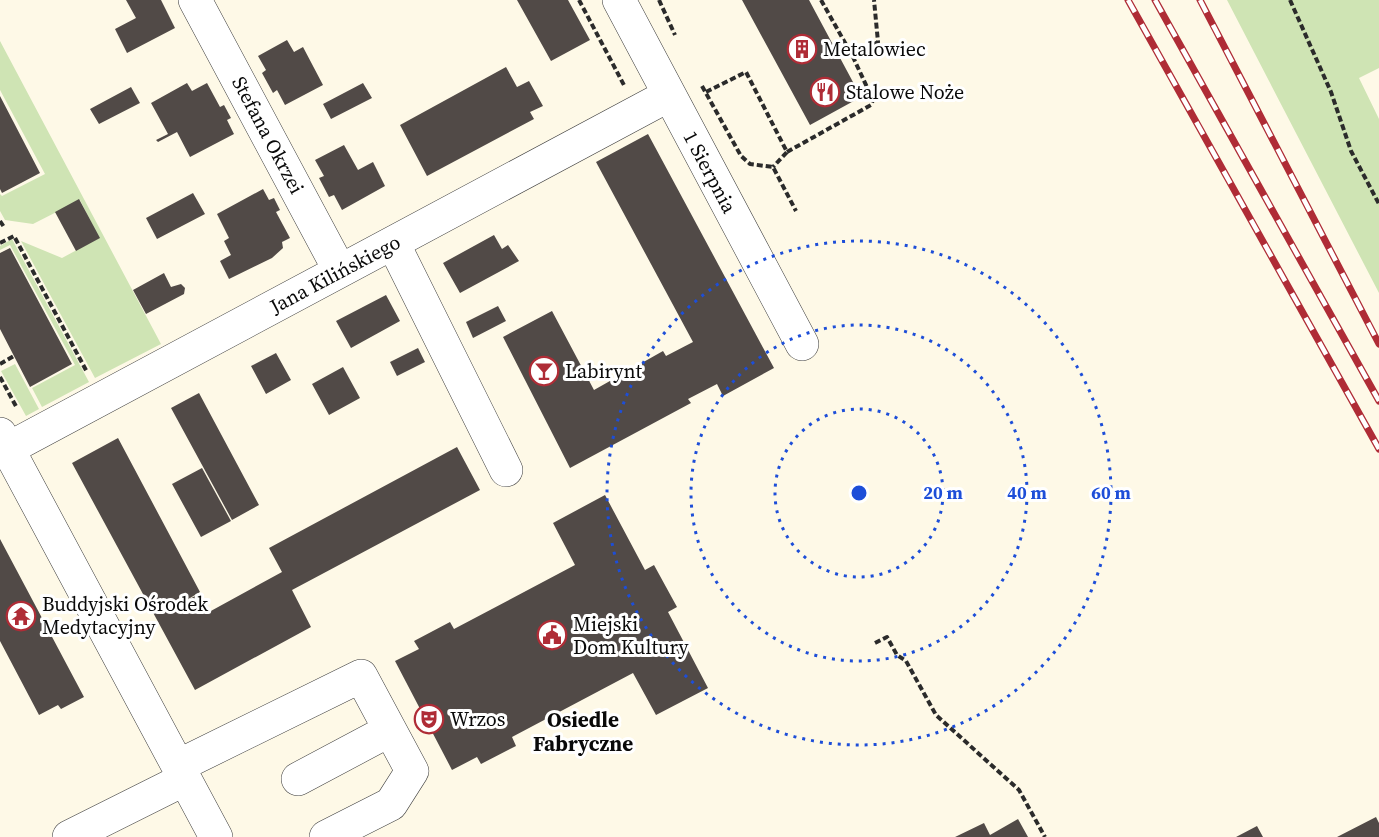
<svg xmlns="http://www.w3.org/2000/svg" width="1379" height="837" font-family="'Source Serif 4',serif">
<style>
.green{fill:#cfe4b4}
.building{fill:#514a47}
.lines{fill:none;stroke-linecap:round;stroke-linejoin:round}
.minor-casing{stroke:#3c3c3c;stroke-width:34}
.path{stroke:#2b2b2b;stroke-width:4;stroke-dasharray:6 3;stroke-linecap:butt}
.minor{stroke:#fff;stroke-width:33}
.rail-casing{stroke:#af2c36;stroke-width:7}
.rail{stroke:#fff;stroke-width:4.5;stroke-dasharray:14;stroke-linecap:butt}
.ring{fill:none;stroke:#1d4ed8;stroke-width:3;stroke-dasharray:3 6}
.labels{text-anchor:middle;dominant-baseline:central;stroke-width:6;stroke-linejoin:round;paint-order:stroke}
.poi-label{font-size:20px;fill:#090909;stroke:#fff;text-anchor:start}
.street-label{font-size:20px;fill:#090909;stroke:#fff}
.neighbourhood-label{font-size:21px;font-weight:bold;fill:#090909;stroke:#fff}
.centre{fill:#1d4ed8;stroke:#fff;stroke-width:3}
.ring-label{font-size:18px;text-anchor:middle;font-weight:bold;fill:#1d4ed8;stroke:#fff;stroke-width:6;stroke-linejoin:round;paint-order:stroke}
</style>
<rect width="100%" height="100%" fill="#fef9e7"/>
<path class="green" d="M1227,0H1379V68L1359,78L1379,119V293Z
M0,41L161,344L95,378L21,241L62,258L99,238L80,200L33,224L5,220L0,211V194L2,196L45,174L0,90Z
M12,239L89,382L42,407L32,388L75,365L10,245L0,250V246Z
M15,364L39,409L26,416L1,371Z"/>
<path class="building" d="M126,0H161L175,28L127,53L115,29L136,18Z
M517,0H568L590,40L551,61Z
M742,0H809L861,97L810,125Z
M287,40L294,52L303,47L323,85L285,105L277,90L273,93L262,73L266,70L258,56Z
M506,67L517,87L529,81L543,106L530,112L534,119L427,176L400,125Z
M187,83L192,91L207,83L220,107L224,105L231,118L227,120L234,134L190,157L177,132L158,142L156,140L168,134L151,103Z
M363,83L372,98L331,119L323,104Z
M131,87L140,103L99,124L90,109Z
M0,96L40,173L2,193L0,189Z
M648,134L774,368L723,396L717,384L688,399L691,403L570,468L503,337L552,311L594,390L663,351L666,356L693,342L596,162Z
M344,145L358,170L373,162L385,186L342,210L334,195L329,197L319,178L324,176L315,160Z
M263,189L269,200L274,198L280,210L276,212L290,238L282,242L283,248L272,258L229,279L220,261L231,255L224,241L229,238L217,214Z
M193,193L205,214L157,239L146,218Z
M79,199L100,238L76,251L55,212Z
M494,235L502,249L508,245L519,261L460,293L443,263Z
M10,248L72,364L30,387L0,329V253Z
M164,273L171,287L181,284L185,288L184,294L146,314L133,290Z
M386,295L400,321L351,348L336,321Z
M498,306L506,321L473,338L466,322Z
M418,348L425,362L397,376L390,362Z
M276,353L291,380L266,394L251,366Z
M343,367L360,398L329,415L312,384Z
M199,393L259,505L232,520L171,408Z
M118,438L200,592L180,604L199,594L209,612L282,572L269,548L457,447L480,490L292,590L311,627L195,690L72,463Z
M202,468L231,521L201,537L172,484Z
M605,495L645,570L654,565L677,607L668,612L708,688L656,715L633,673L512,737L516,746L481,764L477,757L452,770L395,661L419,649L414,641L450,622L454,629L575,565L553,523Z
M0,539L84,697L61,709L58,705L39,715L0,641Z
M1376,817L1379,823V837H1337Z
M1018,819L1028,837H955L984,823L990,835Z
M1257,826L1263,837H1236Z"/>
<g class="lines">
<g class="minor-casing">
<path id="minor" d="M195,0L340,271
M619,0L802,344
M393,243L506,470
M0,434L216,837
M0,453L669,95
M178,766L361,676L412,771L391,804L326,837
M298,779L390,730
M69,837L185,779"/>
</g>
<path class="path" d="M579,0L625,87
M659,0L675,35
M821,0L853,57L878,42L874,0
M1290,0L1331,92L1351,151L1379,204
M702,86L741,156L750,164L773,167L796,211
M706,92L746,72L787,152L773,167
M787,152L871,105L873,100L853,57
M0,221L4,227
M0,243L14,236L87,372
M0,364L14,356
M0,377L17,408
M875,643L887,637L897,655L906,661L936,715L1019,790L1045,837"/>
<use href="#minor" class="minor"/>
<g class="rail-casing">
<path id="rail" d="M1128,0L1379,449
M1155,0L1379,401
M1200,0L1379,344"/>
</g>
<use href="#rail" class="rail"/>
</g>
<g class="ring">
<circle cx="859" cy="493" r="84"/>
<circle cx="859" cy="493" r="168"/>
<circle cx="859" cy="493" r="252"/>
</g>
<defs>
<g id="building-ring" transform="scale(1.5)"><circle r="9.5" fill="#fff" stroke="#af2c36" stroke-width="1.5"/><path d="M-4-6H4V6H1V3H-1V6H-4ZM-2.5-4.3h1.7v1.8h-1.7ZM.8-4.3h1.7v1.8H.8ZM-2.5-1h1.7V.8h-1.7ZM.8-1h1.7V.8H.8Z" fill="#af2c36"/></g>
<g id="restaurant-ring" transform="scale(1.5)"><circle r="9.5" fill="#fff" stroke="#af2c36" stroke-width="1.5"/><path d="M-5-6h1v4h1v-4h1v4h1v-4h1v5L-1.5 .5V6h-2V.5L-5-1ZM5-6V6H3V1.5H1.5Q1.5-4 5-6Z" fill="#af2c36"/></g>
<g id="bar-ring" transform="scale(1.5)"><circle r="9.5" fill="#fff" stroke="#af2c36" stroke-width="1.5"/><path d="M-6-5H6L.8 .8V4.5H3.5V6h-7V4.5H-.8V.8Z" fill="#af2c36"/></g>
<g id="temple-ring" transform="scale(1.5)"><circle r="9.5" fill="#fff" stroke="#af2c36" stroke-width="1.5"/><path d="M0-6L5-2H3V0L6.5 2.5H4V6H1.5V3h-3V6H-4V2.5H-6.5L-3 0V-2H-5Z" fill="#af2c36"/></g>
<g id="civic-ring" transform="scale(1.5)"><circle r="9.5" fill="#fff" stroke="#af2c36" stroke-width="1.5"/><path d="M-.6-6.5H3V-4.5H.6V-3L4-1V1h2V6H-6V1h2V-1L-.6-3ZM-1.2 2.5V6h2.4V2.5Z" fill="#af2c36"/></g>
<g id="theatre-ring" transform="scale(1.5)"><circle r="9.5" fill="#fff" stroke="#af2c36" stroke-width="1.5"/><path d="M-5-5.5Q0-4 5-5.5V0Q5 5 0 6Q-5 5-5 0ZM-3.3-2.5H-1v1.5H-3.3ZM1-2.5H3.3v1.5H1ZM-2.8 1Q0 5.5 2.8 1Z" fill="#af2c36"/></g>
</defs>
<g fill-rule="evenodd">
<use href="#building-ring" x="802" y="49"/>
<use href="#restaurant-ring" x="825" y="92"/>
<use href="#bar-ring" x="544" y="371"/>
<use href="#temple-ring" x="21" y="616"/>
<use href="#civic-ring" x="552" y="635"/>
<use href="#theatre-ring" x="429" y="719"/>
</g>
<g class="labels">
<g class="poi-label">
<text x="823" y="49">Metalowiec</text>
<text x="846" y="92">Stalowe Noże</text>
<text x="565" y="371">Labirynt</text>
<text x="42" y="604">Buddyjski Ośrodek<tspan x="42" dy="23">Medytacyjny</tspan></text>
<text x="573" y="624">Miejski<tspan x="573" dy="23">Dom Kultury</tspan></text>
<text x="450" y="719">Wrzos</text>
</g>
<g class="street-label">
<text transform="translate(268 135) rotate(62)">Stefana Okrzei</text>
<text transform="translate(710 172) rotate(62)">1 Sierpnia</text>
<text transform="translate(335 274) rotate(-28)">Jana Kilińskiego</text>
</g>
<g class="neighbourhood-label">
<text x="583" y="719">Osiedle<tspan x="583" dy="24">Fabryczne</tspan></text>
</g>
</g>
<circle cx="859" cy="493" r="9" class="centre"/>
<g class="ring-label">
<text x="943" y="499">20 m</text>
<text x="1027" y="499">40 m</text>
<text x="1111" y="499">60 m</text>
</g>
</svg>
